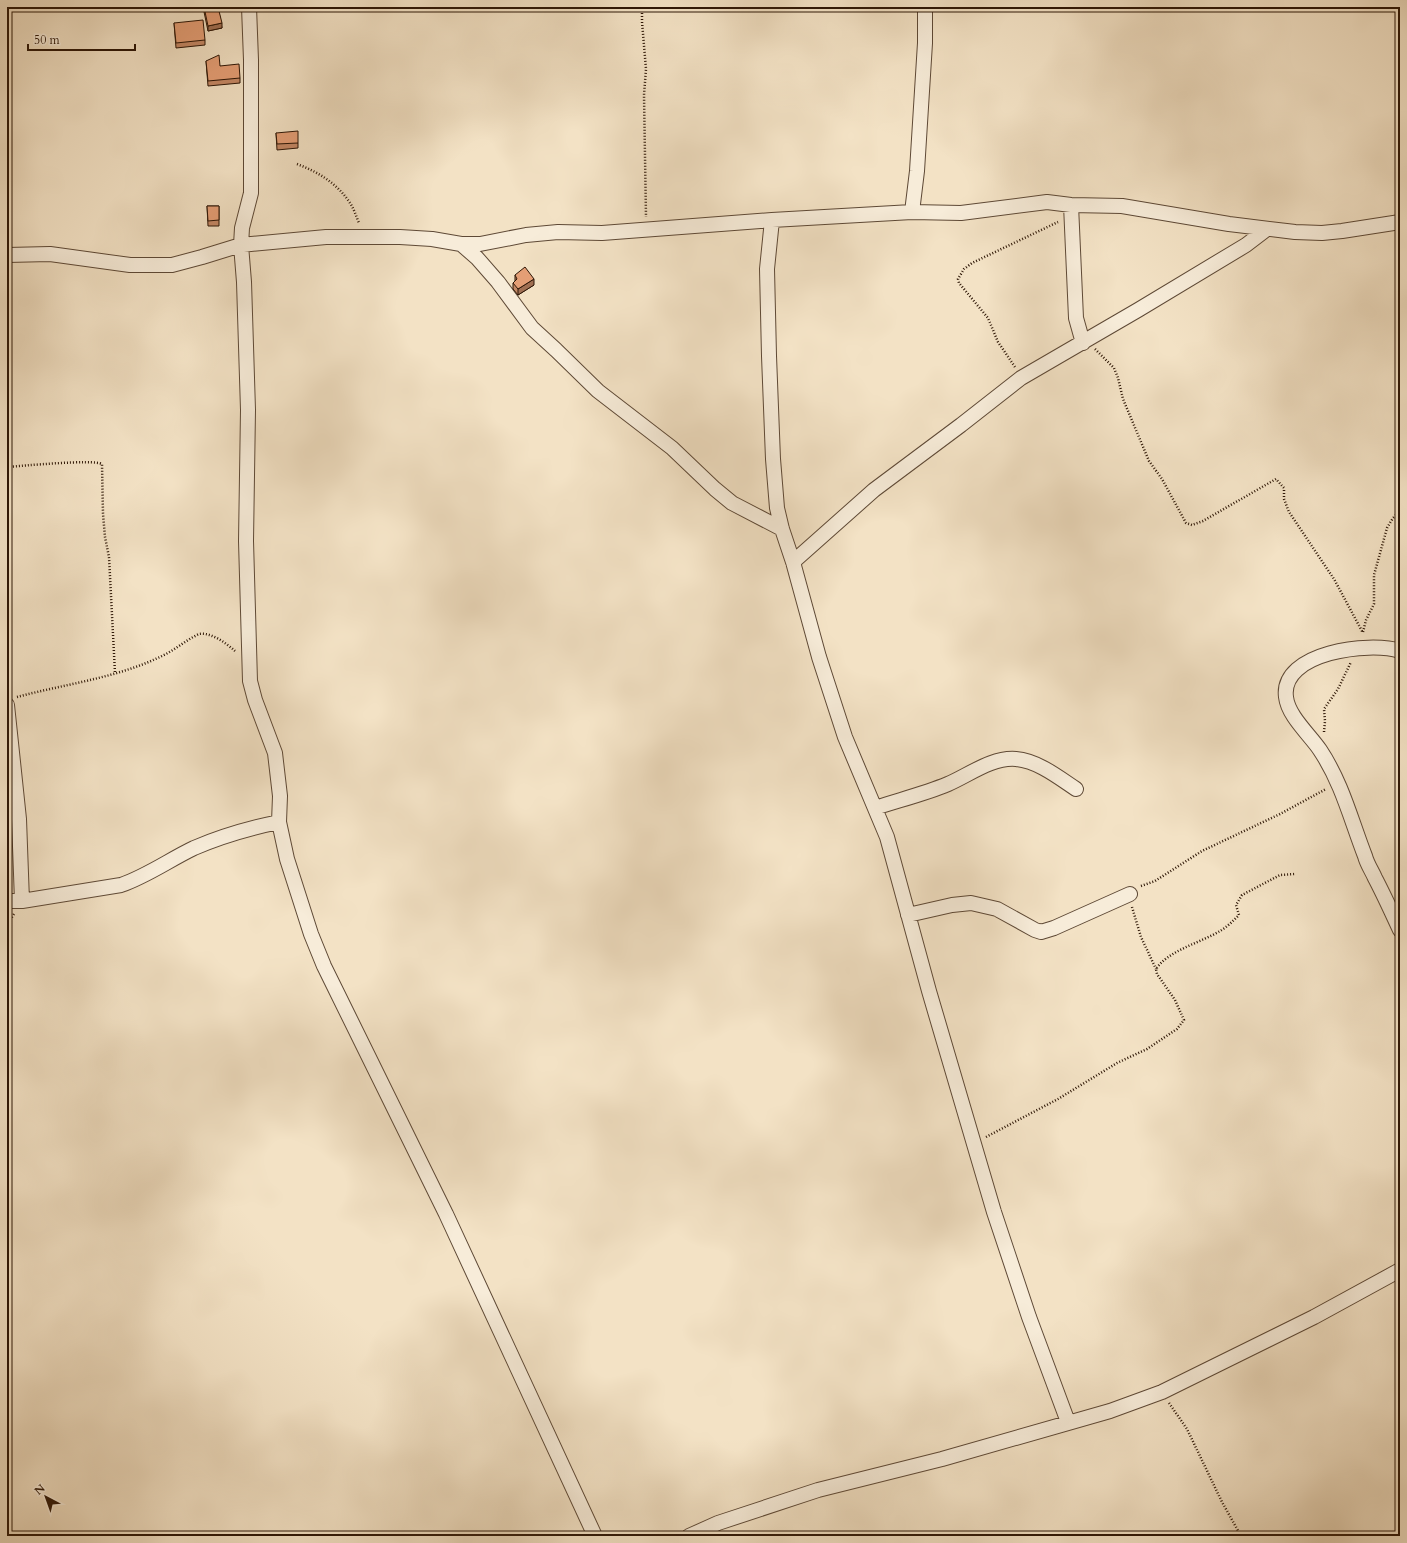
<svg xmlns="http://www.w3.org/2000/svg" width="1407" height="1543" font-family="Cardo,serif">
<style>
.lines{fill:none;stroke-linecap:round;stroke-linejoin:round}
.minor-casing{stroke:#5e4936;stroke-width:16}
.path{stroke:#2d1606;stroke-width:2.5;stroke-dasharray:1 2;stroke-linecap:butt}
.minor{stroke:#f7ecd9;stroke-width:14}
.wall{fill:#c48865;stroke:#2d1606}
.shaded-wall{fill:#a06f52;stroke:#2d1606}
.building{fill:#e49e75;stroke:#2d1606}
</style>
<rect width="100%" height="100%" fill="#f3e2c5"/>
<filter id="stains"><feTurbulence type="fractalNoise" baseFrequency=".005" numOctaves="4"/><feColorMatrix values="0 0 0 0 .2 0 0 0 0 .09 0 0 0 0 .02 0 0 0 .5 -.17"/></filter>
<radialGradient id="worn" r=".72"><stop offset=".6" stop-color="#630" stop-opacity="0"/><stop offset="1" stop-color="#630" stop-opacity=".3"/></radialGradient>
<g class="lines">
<g class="minor-casing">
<path id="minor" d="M249,7L251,60V193L242,228L241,245L244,282L248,410L246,541L250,681L255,700L275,753L280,796L279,822L287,859L311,934L324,966L446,1214L595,1536
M1071,205L1076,318L1083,343
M912,212L917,171L925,43V7
M772,220L767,269L769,356L773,459L777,508L782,529L793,562L819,657L845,737L887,837L929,991L994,1212L1029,1317L1068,1422
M461,244L477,258L498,282L532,328L556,350L598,391L672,448L715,489L732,503L782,529
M7,255L50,254L130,265H172L202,257L241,245L326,237H400L432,239L461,244H480L526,235L558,232L602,233L772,220L912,212L961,213L1047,202L1071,205L1122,206L1229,224L1295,232L1322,233L1342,231L1400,222
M793,562L874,490L961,425L1021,378L1138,310L1246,245L1267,229
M1400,651C1370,641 1280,652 1286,697C1288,716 1310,735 1320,750C1342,783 1351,820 1365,856C1367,864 1372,871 1375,878C1384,895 1392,913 1400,930
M7,705L19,819L22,901
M875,808C899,800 924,794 948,784C969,775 992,757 1016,759C1038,761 1058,777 1076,789
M7,901H22L121,885C147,876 169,860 194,848C222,836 250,828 279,822
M908,915L952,905L971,903L997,909L1035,930L1041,932L1054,928L1130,894
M689,1536L718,1523L818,1490L942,1459L1110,1411L1162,1392L1314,1317L1400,1270"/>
</g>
<path class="path" d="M642,7V22L646,69L644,95L646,217
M297,164C318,172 337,183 350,203C354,209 356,216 359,223
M1095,349L1114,368L1118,378L1123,399L1149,461L1162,479L1186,523L1192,525L1203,521L1276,479L1284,488V499L1289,512L1334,579L1363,633
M1015,367L998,342L988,318L959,283L958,279L964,269L972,263L1058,222
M7,467C22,466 93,459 102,464L103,514L105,537L109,557L115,673
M1363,632L1366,620L1374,604V575L1387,528L1393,518L1400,511
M17,697C65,684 117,678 162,656C175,650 186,640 199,634C211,632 226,643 235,651
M1324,732L1325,721L1324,709L1338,689L1351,662
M1141,886L1155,881L1202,851L1280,814L1326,789
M1132,907L1141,937L1156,969
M7,925L14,914
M986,1137L1058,1099L1117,1063L1147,1049L1177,1029L1184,1020L1175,1000L1157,974L1156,969C1169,950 1200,943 1220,931C1227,927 1233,921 1239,915L1236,905L1242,895L1280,875L1295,874
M1169,1403L1187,1429L1222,1502L1241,1536"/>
<use href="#minor" class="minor"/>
</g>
<path class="wall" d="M203,7H218L222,28L208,31Z
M174,23L205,40V45L176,48Z
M206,61L220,66L240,78V83L208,86Z
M276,133L298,143V148L277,150Z
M207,206H219V226H208Z
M515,275L534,285L518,295L513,289V283L515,281Z"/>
<path class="shaded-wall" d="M222,23V28L208,31V26Z
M534,279V285L518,295V289Z"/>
<path class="building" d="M204,7H218L222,23L208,26Z
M203,20L205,40L176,43L174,23Z
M219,55L220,66L239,64L240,78L208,81L206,61Z
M298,131V143L277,144L276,133Z
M207,206H219V220L208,221Z
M525,267L534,279L518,289L513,283L517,279L515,275Z"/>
<rect width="1407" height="1543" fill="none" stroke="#f3e2c5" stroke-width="24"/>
<rect x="8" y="8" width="1391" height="1527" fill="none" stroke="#2d1606" stroke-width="2"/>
<rect x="12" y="12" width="1383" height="1519" fill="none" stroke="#2d1606"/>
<g transform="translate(46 1497) rotate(319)" stroke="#f7ecd9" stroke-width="3" paint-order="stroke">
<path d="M0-3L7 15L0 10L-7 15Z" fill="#2d1606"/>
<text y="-6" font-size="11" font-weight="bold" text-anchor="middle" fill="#2d1606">N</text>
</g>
<path d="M28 44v6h107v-6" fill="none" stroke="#2d1606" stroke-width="2"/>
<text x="34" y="44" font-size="12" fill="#2d1606" stroke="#f7ecd9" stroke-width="3" paint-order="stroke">50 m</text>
<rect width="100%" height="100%" filter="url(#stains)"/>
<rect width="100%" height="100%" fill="url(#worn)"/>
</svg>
